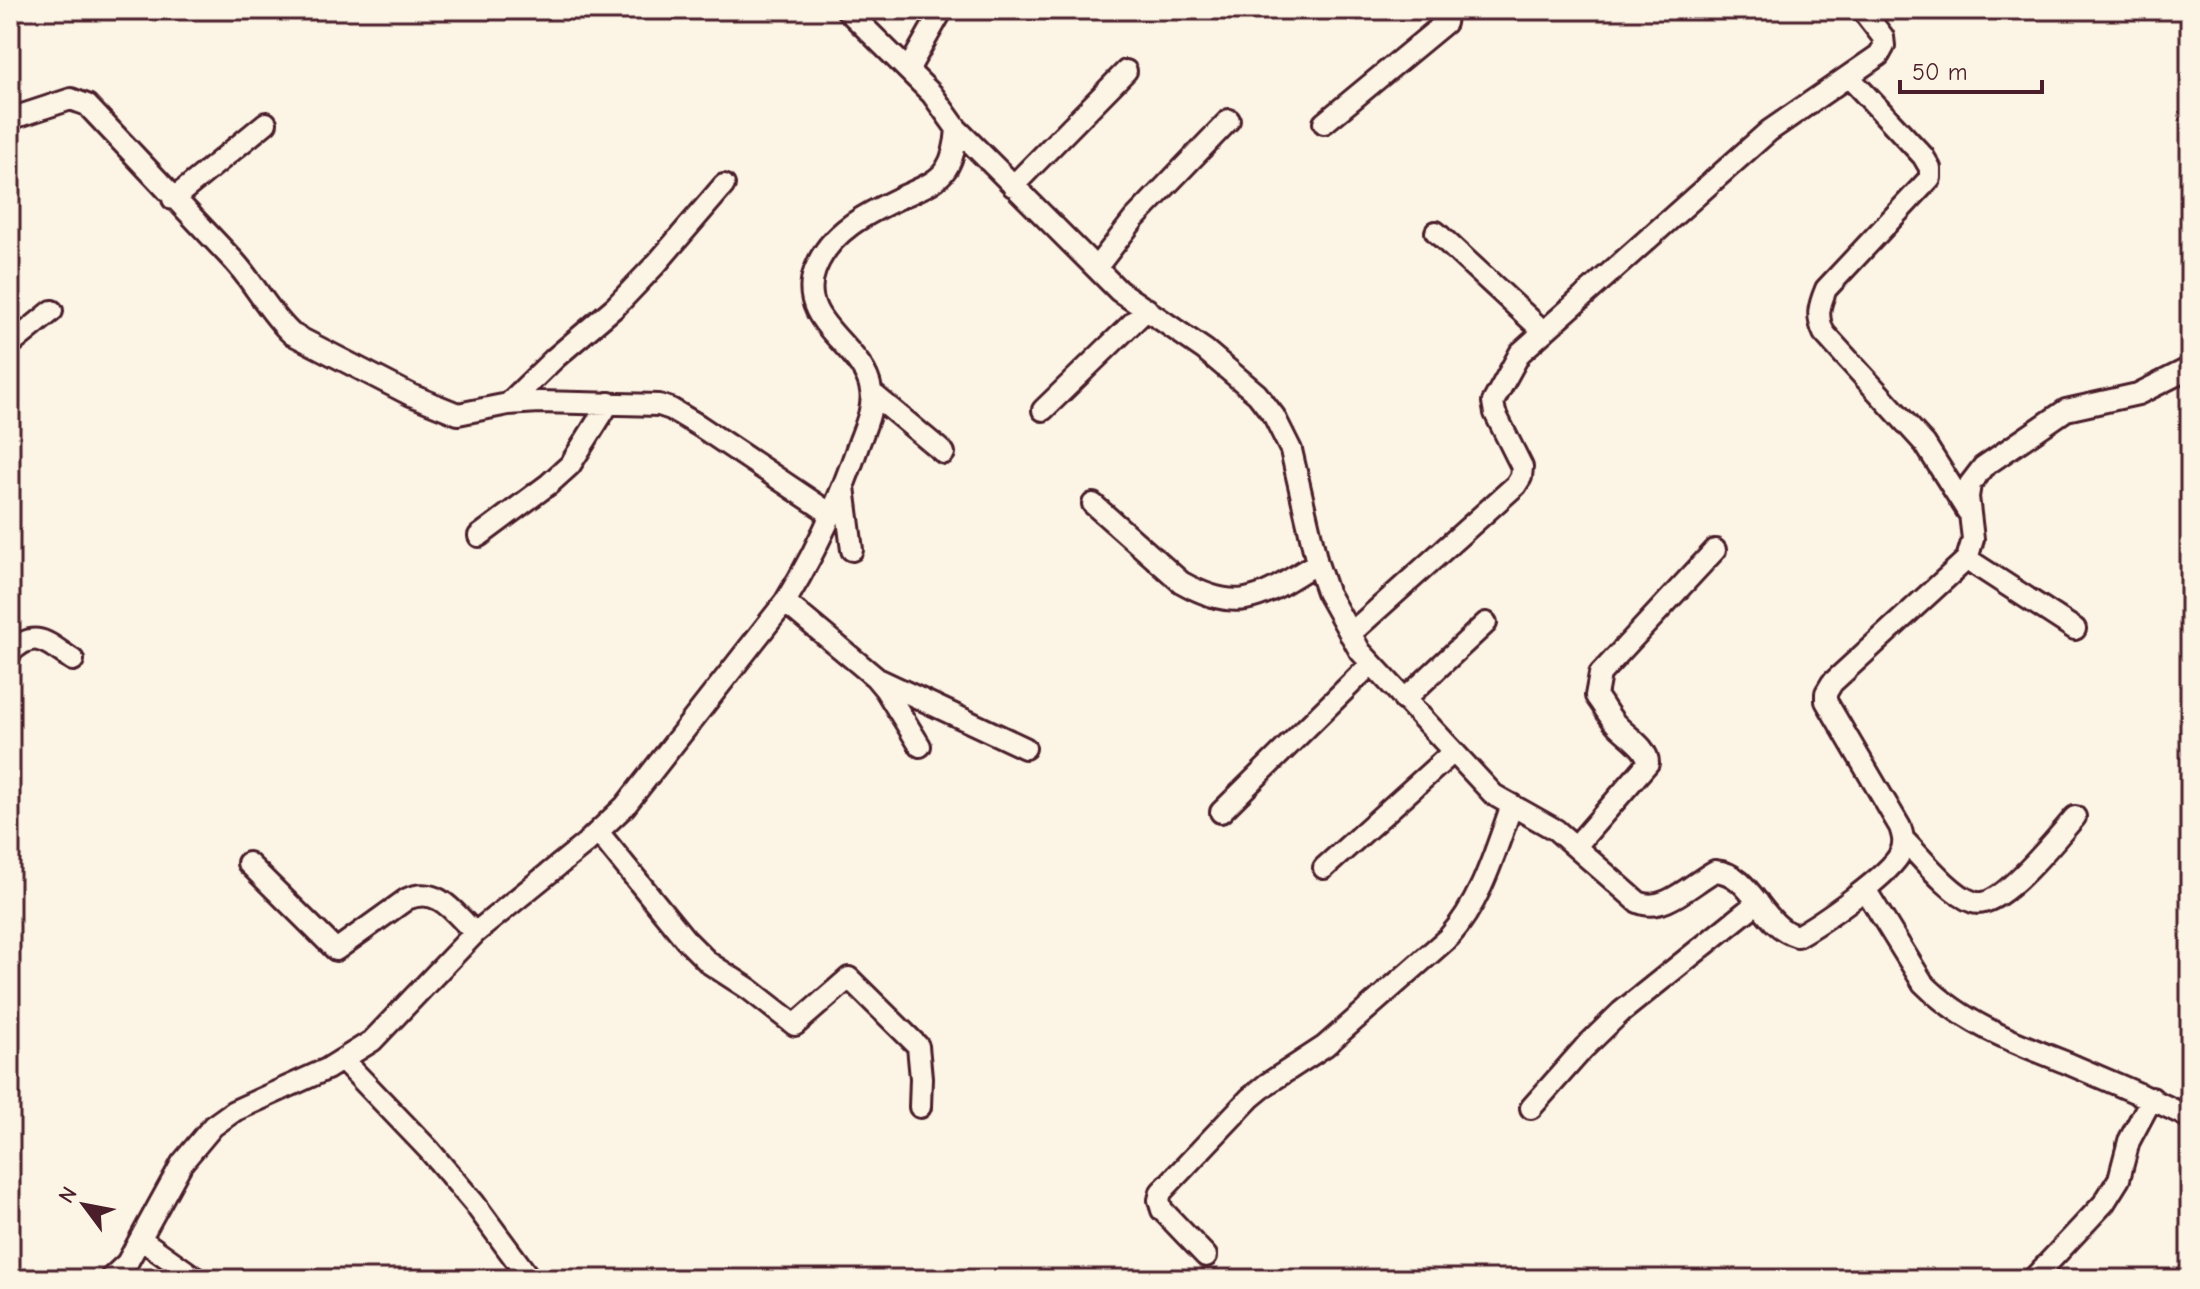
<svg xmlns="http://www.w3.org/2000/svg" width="2200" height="1289" font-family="'Comic Neue',sans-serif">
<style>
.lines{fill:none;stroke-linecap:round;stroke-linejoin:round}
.street-casing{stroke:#4a1f2b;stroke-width:26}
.street{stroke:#fcf5e5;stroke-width:20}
</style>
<rect width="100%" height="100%" fill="#fcf5e5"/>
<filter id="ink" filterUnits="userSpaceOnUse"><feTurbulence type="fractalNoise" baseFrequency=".0125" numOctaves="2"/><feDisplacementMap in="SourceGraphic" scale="16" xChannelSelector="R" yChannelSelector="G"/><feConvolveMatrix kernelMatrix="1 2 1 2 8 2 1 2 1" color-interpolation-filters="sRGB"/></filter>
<g filter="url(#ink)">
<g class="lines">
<g class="street-casing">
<path id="street" d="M847,10L932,94L957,129L1119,291L1205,350L1257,394L1274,416L1291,450L1317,563L1327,592L1360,651L1494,795L1556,830L1638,902C1664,914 1692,883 1715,871C1752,873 1762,927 1797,936C1819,924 1892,874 1901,852C1905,843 1903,836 1900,827L1826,701V693L1832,683L1967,559L1973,539L1968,497L1970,484L1983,467L2066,410L2138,394L2190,368
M908,70L942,10
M1849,77L1923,156L1930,168V178L1826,289C1819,306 1816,316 1824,333L1925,444L1968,512
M10,119L71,99L87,105L234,261C255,284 269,313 292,334L411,395L458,414L508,404L539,402L659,405L671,409L698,425L831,514
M1324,123L1445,23L1447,10
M1013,186L1126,71
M173,199L266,123
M1436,232L1544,332
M1096,268L1134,219L1229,120
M10,345L52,311
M872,393L944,453
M508,404L555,358L616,306L657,263L724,185
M1043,410L1147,309
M844,487L852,550
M1093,504L1181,582C1243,617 1263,595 1317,563
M479,536L549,484L570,465L609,403
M1967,559L2075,629
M785,602L875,677L885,689L920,746
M1350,634L1516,485L1521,477L1522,467L1495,413L1493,402L1520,353L1769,131L1879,55L1884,46L1883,37L1862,10
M10,653C36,627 48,644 73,660
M880,680L1025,748
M1404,700L1486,623
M1221,812L1371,664
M598,832L685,939L709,963L749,989L795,1025L849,978L918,1046L921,1078L920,1107
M1904,840C1921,857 1950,894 1973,902C1999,912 2057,837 2075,817
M1576,846L1648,763C1648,747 1625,735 1615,723C1608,715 1603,705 1596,696L1600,674L1715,550
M248,863L336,950L407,899C438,885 455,914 475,933
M1324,868L1452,753
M1865,889L1923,983C1962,1023 2016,1043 2067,1063C2108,1081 2150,1097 2190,1118
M343,1060L429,1150L474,1203L530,1279
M1531,1108L1584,1048L1621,1012L1758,902
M142,1240L197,1279
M1206,1256L1162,1210L1159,1200L1161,1192L1250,1098L1267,1084L1325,1046L1449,937C1482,900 1495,851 1512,805
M110,1279L127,1263L182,1163L213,1126L234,1111L327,1069L372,1041L475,933L586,843L625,806L785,602C816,552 840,499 859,443C865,427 874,408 871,390C864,345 795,323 815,270C830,230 870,212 906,195C919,189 938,182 946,169C954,157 956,143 957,129
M2033,1279L2104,1203L2119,1179L2129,1141L2152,1098"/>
</g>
<use href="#street" class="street"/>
</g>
</g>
<rect width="2200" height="1289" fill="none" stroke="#fcf5e5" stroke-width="40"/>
<rect x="20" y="20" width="2160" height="1249" fill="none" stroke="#4a1f2b" stroke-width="3" filter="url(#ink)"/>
<g transform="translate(84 1205) rotate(302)" stroke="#fcf5e5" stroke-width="6" paint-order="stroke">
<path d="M0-6L14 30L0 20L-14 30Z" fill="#4a1f2b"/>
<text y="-12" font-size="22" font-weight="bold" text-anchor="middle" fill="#4a1f2b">N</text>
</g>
<path d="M1900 80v12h142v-12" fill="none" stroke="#4a1f2b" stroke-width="4"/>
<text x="1912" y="80" font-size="24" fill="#4a1f2b" stroke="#fcf5e5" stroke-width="6" paint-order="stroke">50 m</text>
</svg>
